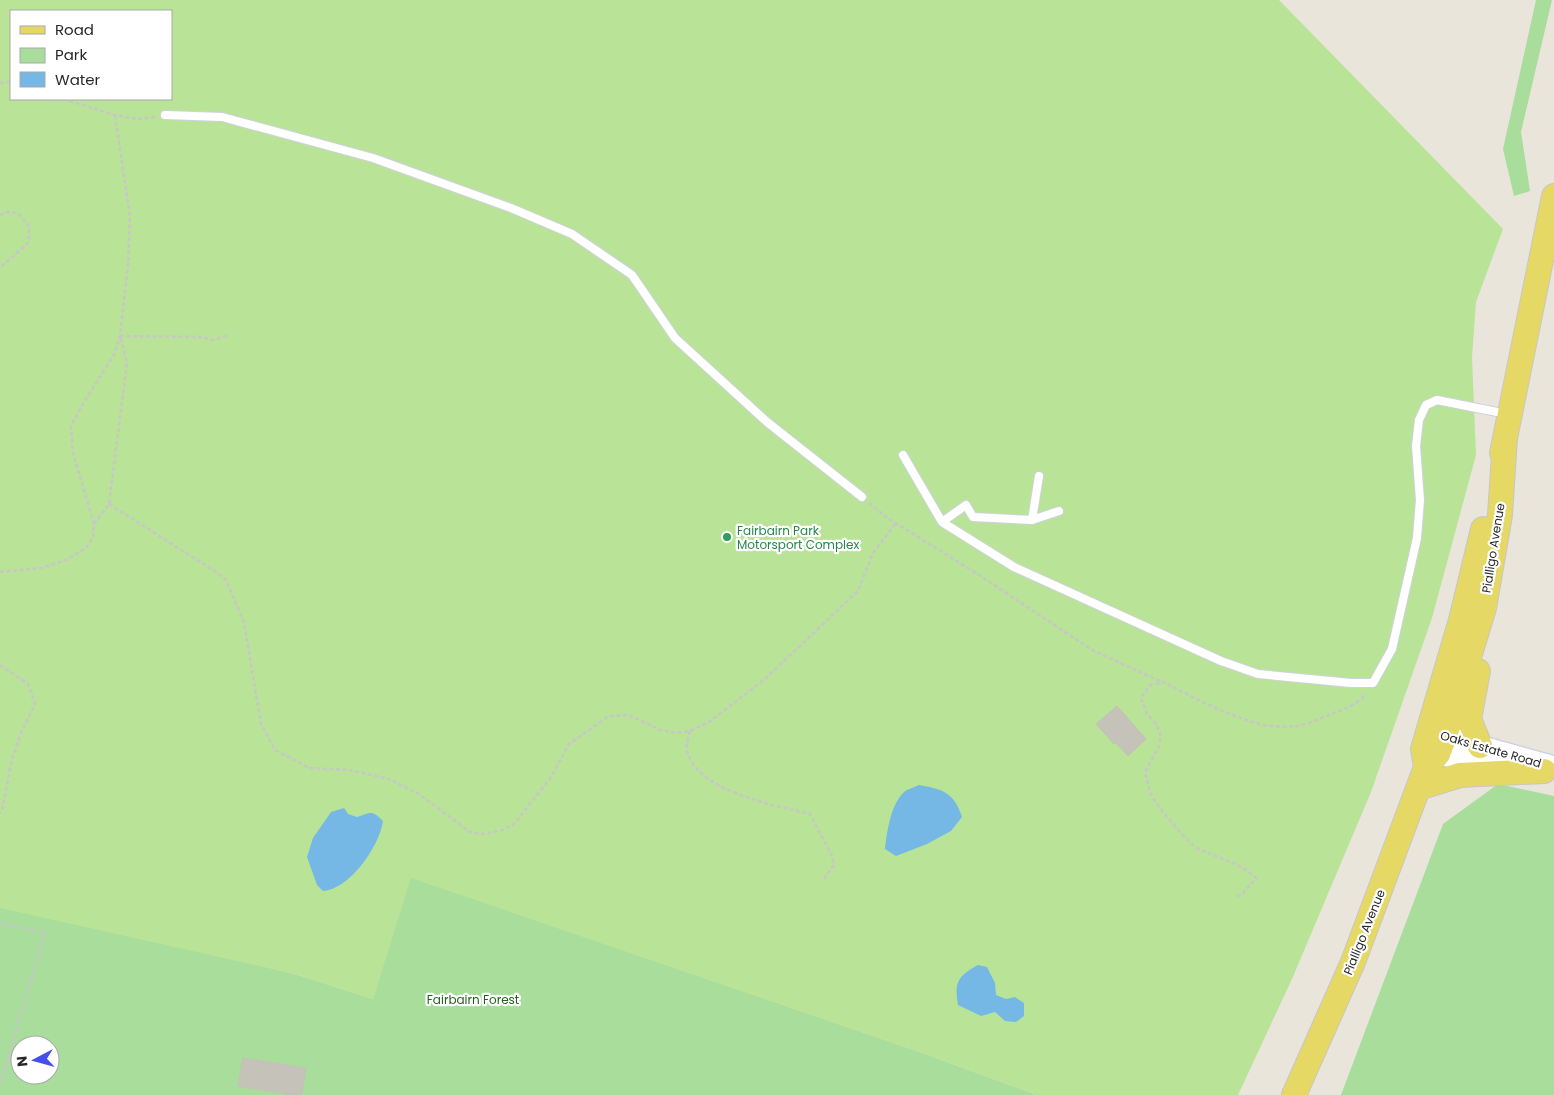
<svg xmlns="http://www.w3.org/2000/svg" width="1554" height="1095" font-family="Poppins,sans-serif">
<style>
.green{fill:#a8dd9b;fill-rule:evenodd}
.pitch{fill:#b9e397;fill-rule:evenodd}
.water{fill:#75b8e5}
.building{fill:#c5c2ba;stroke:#c5c1b5}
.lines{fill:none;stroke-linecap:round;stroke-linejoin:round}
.lane-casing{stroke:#d0d1e0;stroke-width:10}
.secondary-casing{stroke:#d0d1e0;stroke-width:24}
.primary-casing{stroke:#c7c7c7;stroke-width:26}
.path{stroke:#c7c7c7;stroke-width:2.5;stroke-dasharray:4 2.5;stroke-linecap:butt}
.lane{stroke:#fff;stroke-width:8}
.secondary{stroke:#fff;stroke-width:21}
.primary{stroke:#e5d864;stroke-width:24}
.leisure-dot{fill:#2e9e5b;stroke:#fff;stroke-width:2}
.labels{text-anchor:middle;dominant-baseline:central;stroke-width:4.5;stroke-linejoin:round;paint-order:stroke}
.leisure-label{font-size:12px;fill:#27864d;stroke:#fff;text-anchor:start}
.street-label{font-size:12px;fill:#282828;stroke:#fff}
.park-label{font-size:12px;fill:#235f1f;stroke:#fff}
</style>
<rect width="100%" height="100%" fill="#eae5db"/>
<path class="green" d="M1536,0H1552L1521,132L1530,191L1514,196L1503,149Z
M1498,784L1554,796V1095H1341L1443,824Z
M410,877L917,1051L1037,1095H0V904L295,974L373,999ZM20,1045H50V1075H20Z"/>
<path class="pitch" d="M0,0H1279L1503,229L1476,302L1472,357L1476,455L1432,618L1371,792L1292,979L1238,1095H1037L917,1051L411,878L373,999L295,974L0,908ZM11,11H171V99H11Z"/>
<path class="water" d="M919,785C942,789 954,792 962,817L951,831L927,844L896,856L885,849C887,832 891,800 907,790C911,788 915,787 919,785Z
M344,808L348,814L357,817C371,813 371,809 383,821C379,847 350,889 323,891L317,885L307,857L313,838L331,812Z
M978,965L987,967L995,983L996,995L1006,999L1015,997L1024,1003V1016L1016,1022L1005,1021L995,1012L981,1016L958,1005C954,982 958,976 978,965Z"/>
<path class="building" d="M1117,706L1146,739L1128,756L1116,743L1114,744L1096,724Z
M243,1058L306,1068L302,1095H293L238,1086Z"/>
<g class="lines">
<g class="lane-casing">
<path id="lane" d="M165,115L222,117L373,158L511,208L572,234L632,275L675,338L767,422L862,497
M903,455L942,522L1014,567L1221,661L1258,674L1351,683H1373L1392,649L1417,538L1420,500L1416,446L1419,420L1426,405L1437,400L1507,414
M1032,520L1039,476
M942,522L966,505L973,517L1032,520L1059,511"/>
</g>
<g class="secondary-casing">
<path id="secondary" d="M1429,732L1554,767
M1423,749L1455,758L1504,766"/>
</g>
<g class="primary-casing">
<path id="primary" d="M1502,453L1554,196
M1478,671L1469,719L1480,746
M1426,767L1423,749L1461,620L1483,529
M1418,788L1460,775L1544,771
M1294,1095L1353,962L1426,767L1438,754L1445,736L1484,608L1500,515L1505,438"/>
</g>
<path class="path" d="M0,83L11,82
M63,99L115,115L138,119L156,117
M0,215L7,212L18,213L29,226V242L0,268
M869,503L886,517L979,575L1092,650L1162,682
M109,504L216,572L226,580L244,622L261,724L275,750L309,768L349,770L389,779L419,794L470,832L484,834L503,830L514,824L551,777L569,744L609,716L628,715L661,730L676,733L690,731L709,722L765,679L858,591L873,553L896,523
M94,524L109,504L127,363L120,336L202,337L213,340L228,335
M0,572L41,568L66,560L86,548L93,537L94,524L73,453L71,426L84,402L114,355L120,336L128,264L130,216L115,115
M0,665L28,684L35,704L21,733L11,763L2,811L0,813
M690,731C689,736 686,744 687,750C696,792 775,805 810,814L832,856L834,865L823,880
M1237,896L1242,895L1256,878C1239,862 1219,858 1198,849C1190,845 1154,803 1151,794C1148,787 1147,779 1145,772L1158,748L1161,737L1157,725L1147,714L1141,698L1150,685L1164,682C1193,698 1227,715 1260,724C1271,727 1286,727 1298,726C1309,724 1321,718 1331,714C1344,709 1358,705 1366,693
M0,923L45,933L0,1084"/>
<use href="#lane" class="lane"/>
<use href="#secondary" class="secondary"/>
<use href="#primary" class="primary"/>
</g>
<circle class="leisure-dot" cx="727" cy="537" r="5"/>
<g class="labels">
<g class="leisure-label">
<text x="737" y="530">Fairbairn Park<tspan x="737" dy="14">Motorsport Complex</tspan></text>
</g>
<g class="street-label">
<text transform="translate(1493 548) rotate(-81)">Pialligo Avenue</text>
<text transform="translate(1491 749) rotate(16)">Oaks Estate Road</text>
<text transform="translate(1364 932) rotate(-68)">Pialligo Avenue</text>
</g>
<g class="park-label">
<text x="473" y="999">Fairbairn Forest</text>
</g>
</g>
<rect x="10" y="10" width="162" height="90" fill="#ffffff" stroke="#a9a9a9"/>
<rect x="20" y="26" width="25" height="8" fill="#e5d864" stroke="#a9a9a9"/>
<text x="55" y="35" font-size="15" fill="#282828">Road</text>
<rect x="20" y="48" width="25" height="15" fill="#a8dd9b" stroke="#a9a9a9"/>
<text x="55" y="60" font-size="15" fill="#282828">Park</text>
<rect x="20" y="72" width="25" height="15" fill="#75b8e5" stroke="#a9a9a9"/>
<text x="55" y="85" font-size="15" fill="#282828">Water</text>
<g transform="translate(35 1060) rotate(264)"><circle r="24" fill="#ffffff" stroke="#a9a9a9"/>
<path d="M0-4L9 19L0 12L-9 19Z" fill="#464fec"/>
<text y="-8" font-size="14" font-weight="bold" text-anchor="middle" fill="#282828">N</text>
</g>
</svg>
